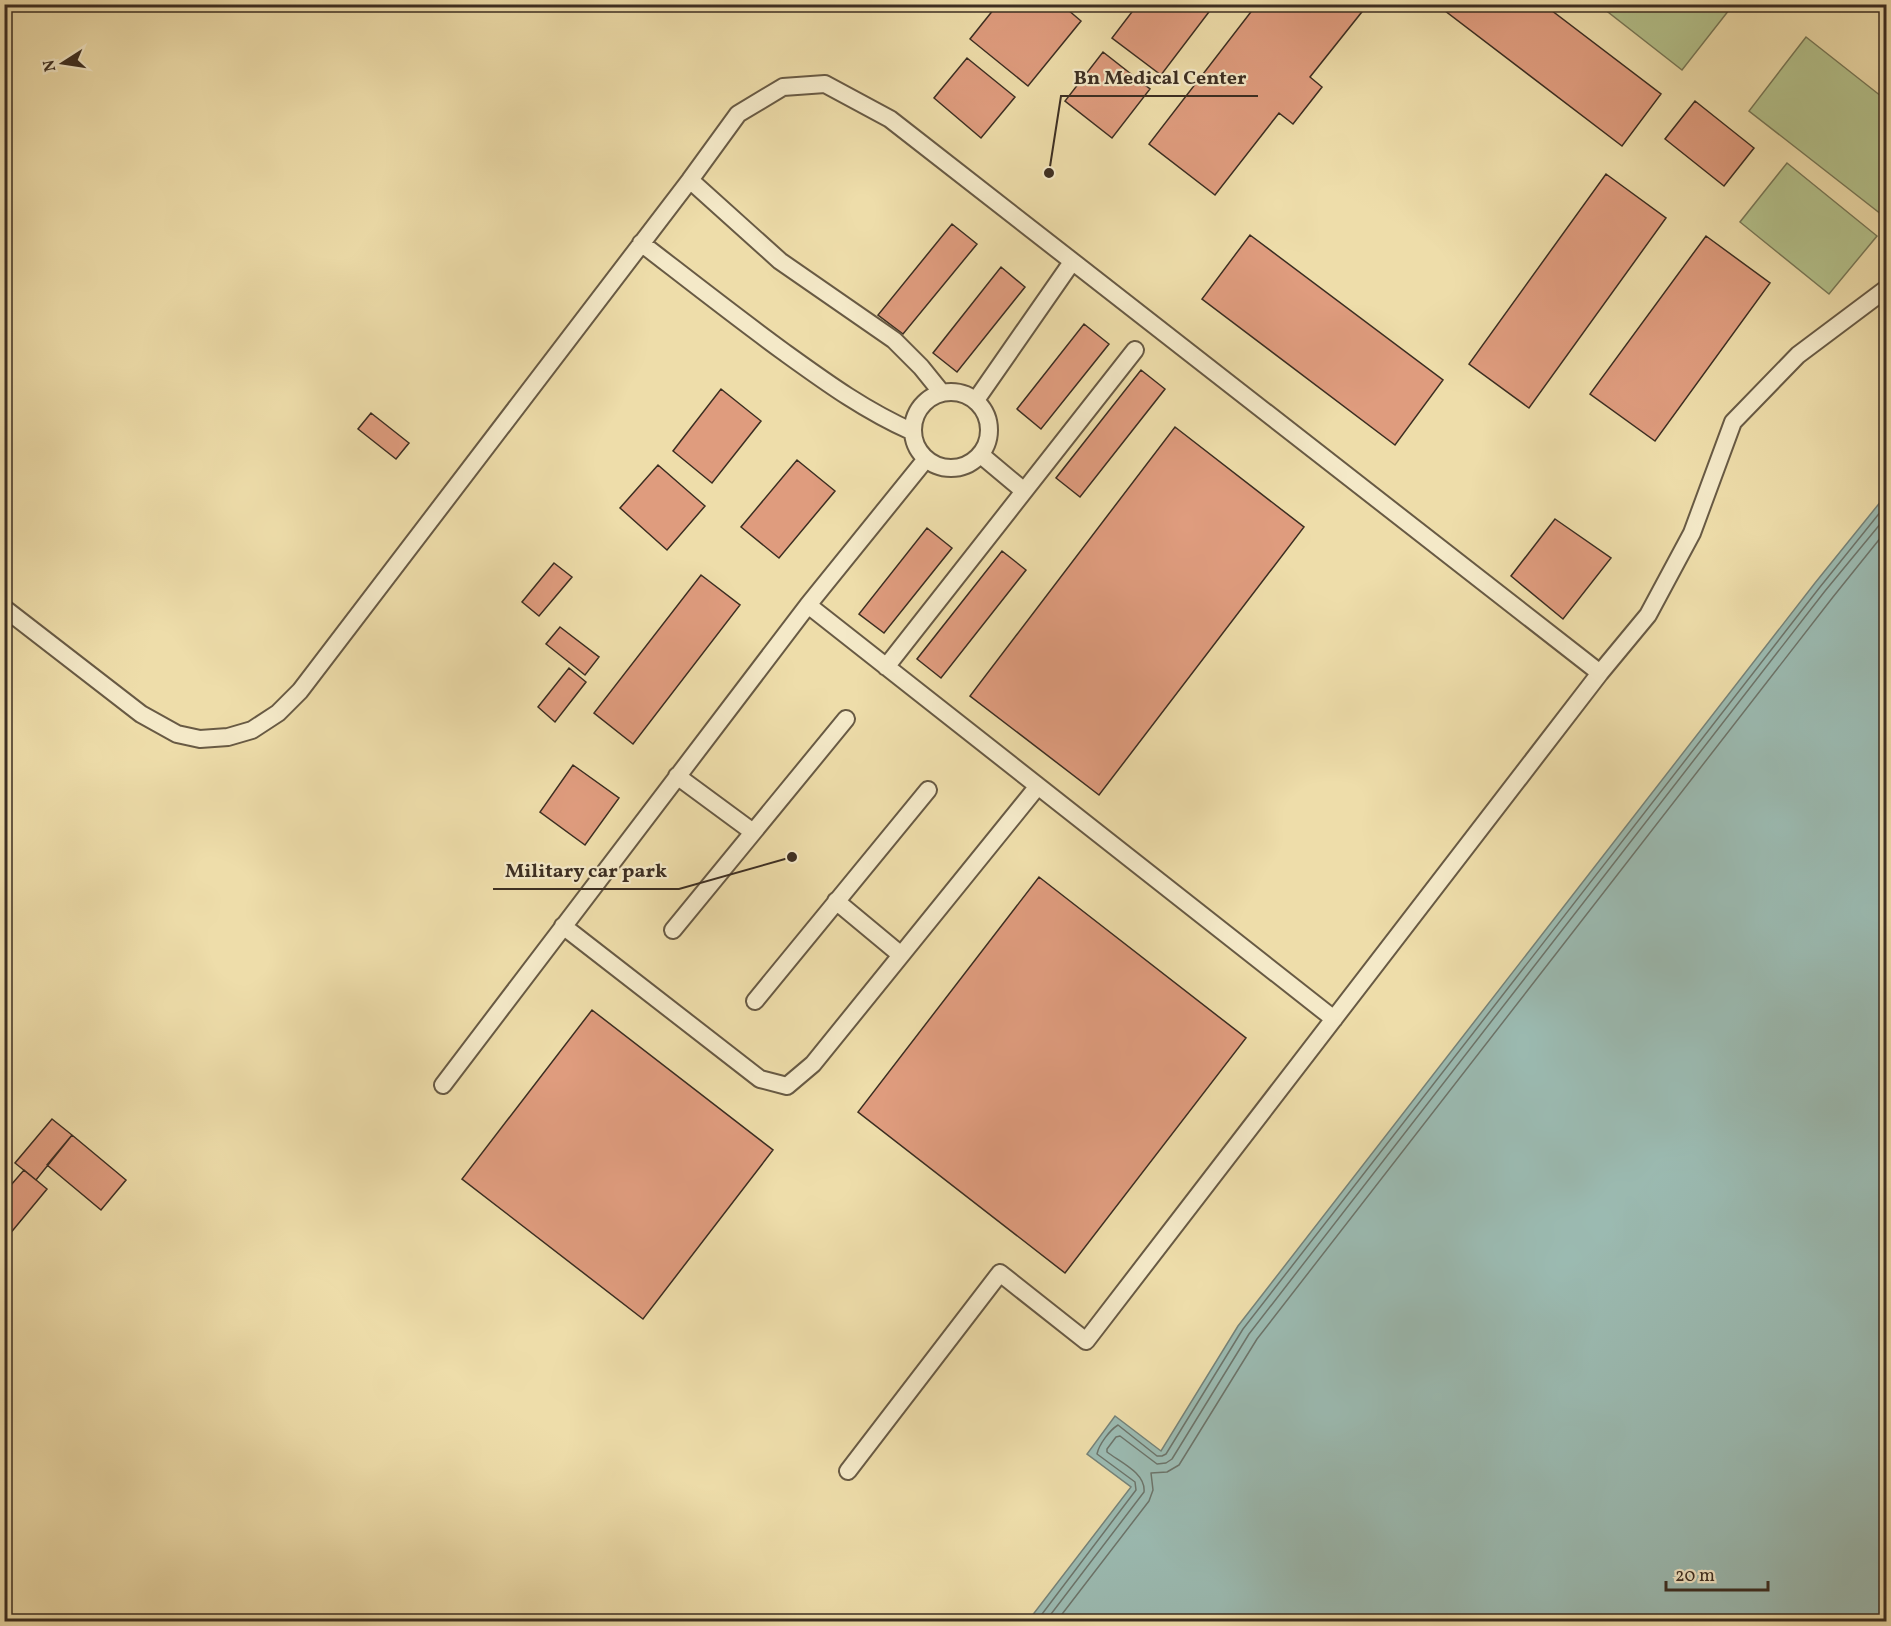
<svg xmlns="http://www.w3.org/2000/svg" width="1891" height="1626" font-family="Vollkorn,serif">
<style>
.green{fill:#b4c28c;stroke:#787857;stroke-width:1.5}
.water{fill:#9bbab1;stroke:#758278;stroke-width:1.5}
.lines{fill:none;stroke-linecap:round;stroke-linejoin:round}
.shore{stroke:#6c746a;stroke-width:1.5}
.building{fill:#df9c7e;stroke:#3c2e22;stroke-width:1.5}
.lane-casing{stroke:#685a44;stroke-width:20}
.lane{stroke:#f4e9c8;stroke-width:16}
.leader{fill:none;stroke:#3c2e22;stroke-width:2}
.callout-dot{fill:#3c2e22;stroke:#f4e9c8;stroke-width:2}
.callout-label{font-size:20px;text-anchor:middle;font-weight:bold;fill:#3c2e22;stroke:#f4e9c8;stroke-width:4.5;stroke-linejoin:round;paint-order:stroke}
</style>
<rect width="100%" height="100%" fill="#eda"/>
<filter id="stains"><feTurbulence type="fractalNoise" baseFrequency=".00333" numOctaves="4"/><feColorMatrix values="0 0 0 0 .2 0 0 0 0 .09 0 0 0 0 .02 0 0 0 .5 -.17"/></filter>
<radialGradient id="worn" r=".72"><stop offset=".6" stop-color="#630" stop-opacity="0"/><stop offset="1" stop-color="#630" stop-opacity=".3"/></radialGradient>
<path class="green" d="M1599,5H1733L1682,70Z
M1806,37L1886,100V218L1749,111Z
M1787,163L1877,236L1829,294L1740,222Z"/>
<path class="water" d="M1886,495V1621H1028L1131,1487L1087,1454L1115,1416L1161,1451L1238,1326L1815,583Z"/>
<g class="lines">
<path class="shore" d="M1036,1622L1136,1490L1135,1482L1097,1454C1099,1444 1110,1430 1118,1425L1157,1456H1162L1166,1454L1243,1329L1820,587L1886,505
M1045,1622L1144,1492C1146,1473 1120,1462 1107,1452V1449L1116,1437L1120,1436L1157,1464L1166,1463L1172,1459L1249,1334L1825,591L1886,517
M1056,1622L1149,1501L1153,1490L1151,1473L1167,1472L1179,1465L1257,1339L1833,597L1886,531"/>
</g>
<path class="building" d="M998,4H1061L1081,21L1028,86L970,39Z
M1138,4H1215L1161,75L1112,38Z
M1257,4H1360L1365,8L1310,77L1322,87L1293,124L1279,113L1215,195L1149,144Z
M1436,4H1543L1661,94L1622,146Z
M1103,52L1150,89L1112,138L1065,101Z
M967,58L1015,97L981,138L934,98Z
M1695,101L1754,148L1724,186L1665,139Z
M1606,174L1666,218L1529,408L1469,364Z
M952,224L977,244L903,334L878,315Z
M1250,235L1443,380L1395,445L1202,299Z
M1706,236L1770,283L1655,441L1590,394Z
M1001,267L1025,287L957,372L933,353Z
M1084,324L1109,344L1041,429L1017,409Z
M1141,370L1165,389L1080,497L1056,478Z
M721,389L761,421L712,483L673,451Z
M371,413L409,443L396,459L358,429Z
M1175,427L1304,527L1099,795L970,696Z
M797,460L835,491L779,558L741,527Z
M658,465L705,506L667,550L620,508Z
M1555,519L1611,558L1563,619L1511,576Z
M927,528L952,548L884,633L859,614Z
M1002,551L1026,570L941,678L917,659Z
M554,563L572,577L539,616L522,602Z
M701,575L740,605L633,744L594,713Z
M560,627L599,657L585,675L546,644Z
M569,668L586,682L555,722L538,707Z
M573,765L619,798L585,845L540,812Z
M1039,877L1246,1038L1065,1273L858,1112Z
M592,1010L773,1150L643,1319L462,1179Z
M52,1119L72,1135L36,1180L15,1163Z
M72,1135L126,1180L101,1210L47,1165Z
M24,1170L47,1189L4,1241V1193Z"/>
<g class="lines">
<g class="lane-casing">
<path id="lane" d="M690,180L780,261L894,340L921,367L942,393
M641,243C689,280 736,317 784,352C827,383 864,410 913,432
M913 430a38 38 0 1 1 76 0a38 38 0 1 1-76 0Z
M976,400L1072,262
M981,455L1024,491
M808,605L1334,1019
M4,608L141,714L177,734L200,739L228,737L252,730L278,713L300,691L690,180L738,114L783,87L825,84L890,119L1600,673L1086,1341L1000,1273L848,1471
M886,667L1135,350
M1600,673L1648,615L1692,533L1733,422L1798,355L1886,289
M677,776L753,832
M836,901L901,955
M563,926L760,1079L787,1086L813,1064L1038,786
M673,930L846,719
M755,1001L928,790
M443,1085L808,605L926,459"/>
</g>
<use href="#lane" class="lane"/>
</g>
<path class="leader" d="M1049 173L1061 96H1258M792 857L679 889H493"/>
<g class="callout-dot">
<circle cx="1049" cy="173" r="6"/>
<circle cx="792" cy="857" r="6"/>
</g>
<g class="callout-label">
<text x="1160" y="84">Bn Medical Center</text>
<text x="586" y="877">Military car park</text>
</g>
<rect width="1891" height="1626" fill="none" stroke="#eda" stroke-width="24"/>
<rect x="6" y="6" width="1879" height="1614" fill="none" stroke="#3c2e22" stroke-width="3"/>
<rect x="12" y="12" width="1867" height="1602" fill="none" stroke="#3c2e22" stroke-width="1.5"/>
<g transform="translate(63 63) rotate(258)" stroke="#f4e9c8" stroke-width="4.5" paint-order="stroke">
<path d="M0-4.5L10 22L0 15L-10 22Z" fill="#3c2e22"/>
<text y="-9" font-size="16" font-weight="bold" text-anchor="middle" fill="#3c2e22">N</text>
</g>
<path d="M1666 1581v9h102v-9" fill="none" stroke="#3c2e22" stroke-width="3"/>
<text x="1675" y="1581" font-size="18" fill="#3c2e22" stroke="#f4e9c8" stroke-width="4.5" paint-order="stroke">20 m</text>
<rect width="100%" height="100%" filter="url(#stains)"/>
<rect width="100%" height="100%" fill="url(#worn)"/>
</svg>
